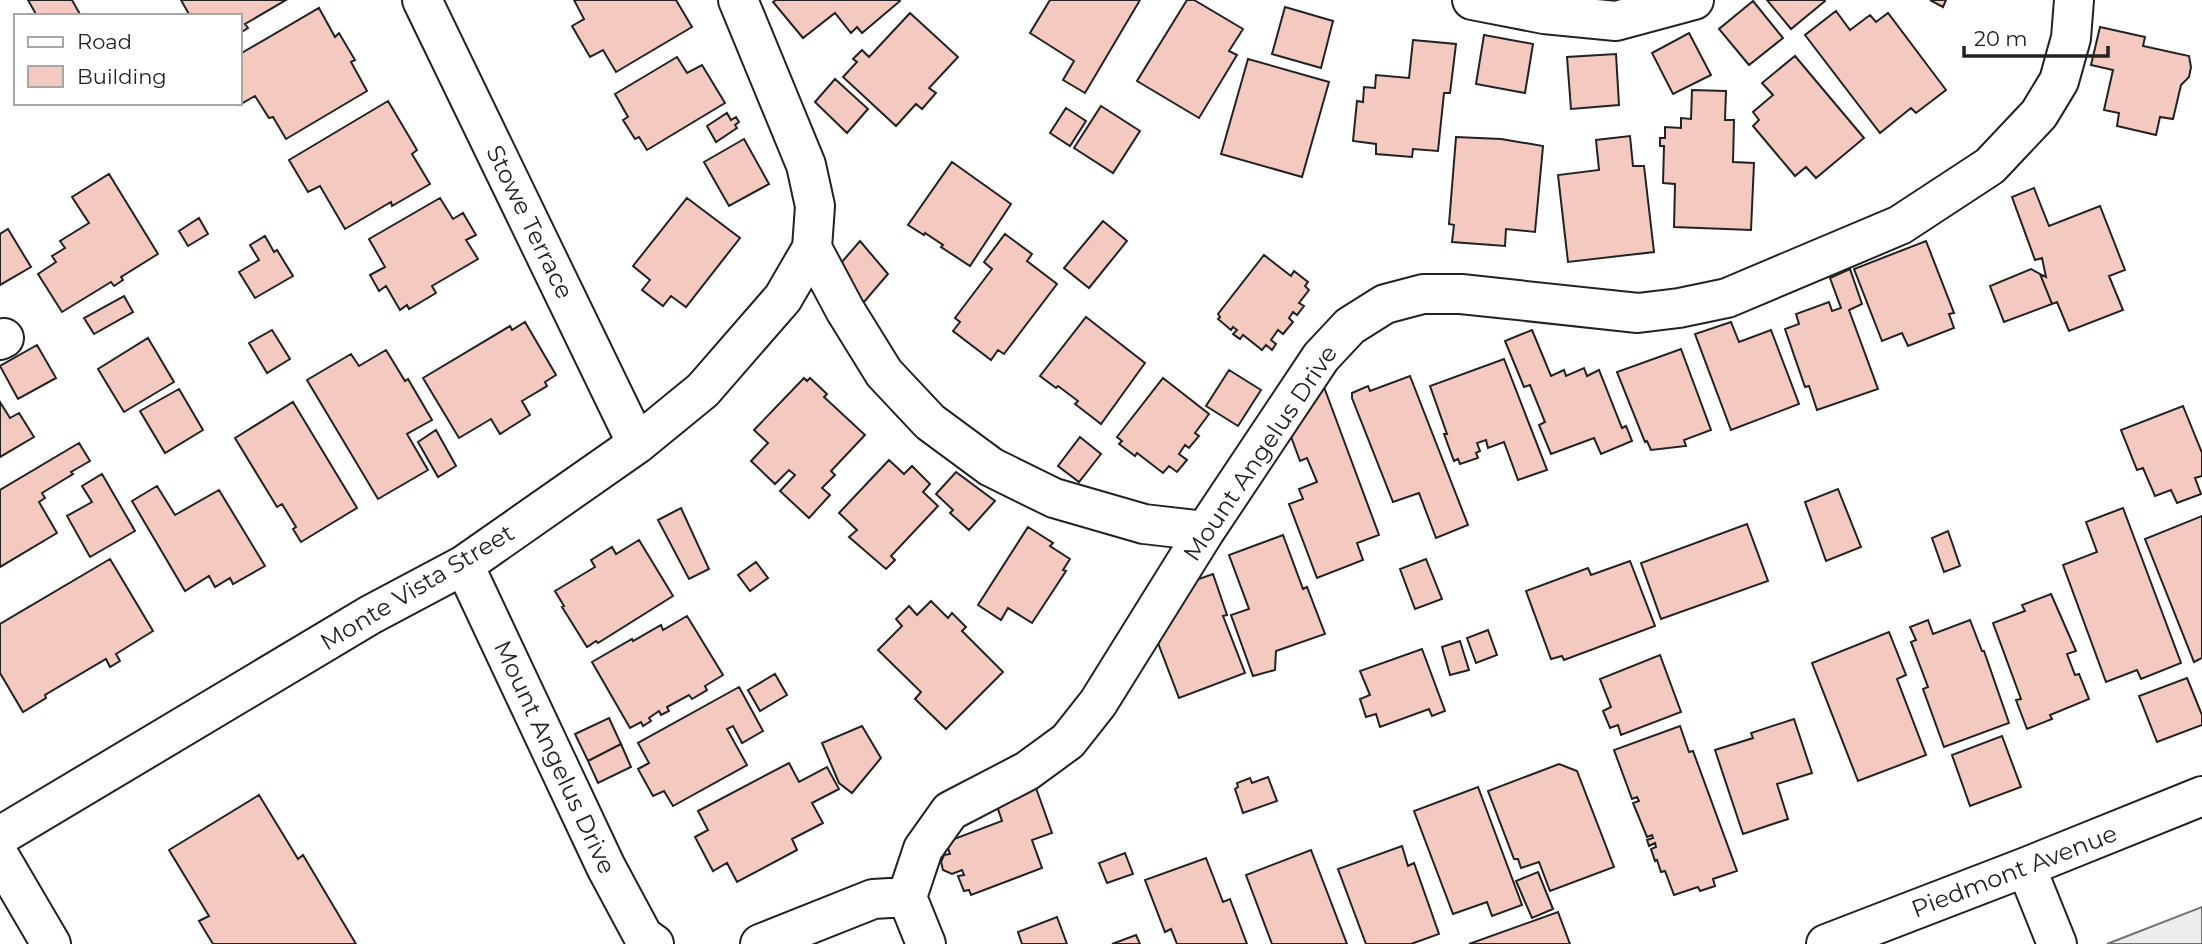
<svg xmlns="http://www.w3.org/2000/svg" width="2202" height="944" font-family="Montserrat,sans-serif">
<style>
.parking{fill:#ededed;stroke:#6f6f6f;stroke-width:2}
.building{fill:#f3c9c0;stroke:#222;stroke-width:2}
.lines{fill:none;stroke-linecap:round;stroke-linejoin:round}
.minor-casing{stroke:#222;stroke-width:42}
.minor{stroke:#fff;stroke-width:38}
.labels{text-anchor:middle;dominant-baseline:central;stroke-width:5;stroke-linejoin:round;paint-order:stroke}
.street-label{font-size:24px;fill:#222;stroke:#fff}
</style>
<rect width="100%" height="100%" fill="#fff"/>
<path class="parking" d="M2202,907V944H2107Z"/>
<path class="building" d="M28,0H72L81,16H37Z
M181,0H286L245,24L248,28L240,33V16H190Z
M574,0H676L692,27L616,72L603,50L590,57L572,26L584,19Z
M776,0H899L900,1L862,33L857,27L851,33L835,13L803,38L773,2Z
M1050,0H1140L1085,93L1063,80L1074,61L1030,33Z
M1187,0H1194L1243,29L1229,51L1237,55L1199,118L1137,81Z
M1767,0H1825V1L1791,29Z
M1930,0H1946L1943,7Z
M1753,1L1783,38L1749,65L1719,29Z
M1285,7L1333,21L1321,68L1272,54Z
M319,8L335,37L339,33L355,60L351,62L367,91L286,139L273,117L269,118L255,96L239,105L238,103L240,54Z
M1836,11L1850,30L1870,15L1876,22L1888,13L1946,90L1916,113L1911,108L1880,133L1805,35Z
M910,13L958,57L929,88L936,93L922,109L916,104L896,126L843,77L857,62L853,59L862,50L869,57Z
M2100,27L2145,37L2143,46L2189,56L2191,67L2189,77L2181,85L2173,119L2160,117L2156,135L2117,126L2119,113L2104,110L2113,70L2091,65Z
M1689,33L1711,75L1673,94L1652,53Z
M1484,35L1533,44L1525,93L1476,84Z
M1413,40L1456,44L1450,93H1444L1438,151L1413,149L1412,157L1376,154V144L1353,141L1357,101L1363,102L1364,87L1375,88L1376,75L1409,78Z
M1616,54L1619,105L1571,109L1567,57Z
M1795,56L1864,138L1816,178L1806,167L1795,176L1753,126L1759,120L1753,112L1773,95L1762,83Z
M677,57L687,73L702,65L725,103L647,150L639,137L635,139L623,120L628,117L615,94Z
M1248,59L1329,82L1302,177L1221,154Z
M835,79L868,109L847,133L815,102Z
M1692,90L1726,91L1725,120H1734L1733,162L1754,163L1751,230L1674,227L1675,184L1663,183L1664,146H1660V138H1665V127L1681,128V118L1691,119Z
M388,101L417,150L412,154L430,184L392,206L391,202L345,229L320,186L308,192L289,160Z
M1101,106L1140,131L1113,173L1074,148Z
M1066,108L1086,121L1070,146L1050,133Z
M727,113L731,120L736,117L739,122L735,125L737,128L716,142L707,126Z
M1630,136L1633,166H1644L1654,252L1568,262L1558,175L1599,170L1596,140Z
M1456,137L1501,139L1543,146L1535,232L1506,229L1505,246L1452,242L1454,225L1449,224Z
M744,139L769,184L729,206L704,162Z
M952,162L1011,204L970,266L941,247L943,245L925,233L924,235L908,225Z
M109,174L158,254L121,277L123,280L114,286L111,282L62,312L38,274L56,262L52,256L65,248L60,241L89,223L72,197Z
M2034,188L2049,226L2100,206L2125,270L2109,276L2123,310L2069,331L2057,302L2052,304L2040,274L2046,277L2042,258L2035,260L2012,197Z
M440,198L453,219L463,213L476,235L466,240L478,259L432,286L436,293L409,309L407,305L400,310L386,286L379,291L370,275L385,267L369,239Z
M687,198L740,238L686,307L671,296L663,306L642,290L650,280L633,266Z
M199,218L208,234L188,246L179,231Z
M1103,221L1127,241L1089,288L1064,268Z
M8,229L31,267L0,285V234Z
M1005,234L1032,254L1027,261L1057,284L1004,354L998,350L991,360L953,331L960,322L955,318L992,269L984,262Z
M265,236L274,252L277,250L293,276L255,298L239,272L259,260L250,245Z
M860,241L888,274L858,309L835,270Z
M1926,241L1954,313L1949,314L1954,328L1908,346L1902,333L1882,341L1854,269Z
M1264,255L1291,276L1294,271L1308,282L1305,286L1309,290L1299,303L1304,306L1297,315L1293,312L1289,318L1293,322L1283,334L1278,330L1271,340L1276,344L1272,350L1266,345L1262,350L1243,335L1240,339L1233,334L1237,330L1233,327L1231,330L1218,319L1220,317L1218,314Z
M1850,269L1862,304L1849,310L1878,389L1817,410L1809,386L1805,387L1785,329L1799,324L1796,314L1829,302L1832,311L1841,308L1830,278Z
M2031,269L2040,274L2052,304L2004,322L1990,286Z
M124,296L133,312L94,334L84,318Z
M1086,317L1145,363L1101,424L1075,404L1078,401L1058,386L1056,388L1040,376Z
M525,322L556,375L545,382L547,386L522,401L530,415L500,434L491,419L459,438L423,378L510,326L512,330Z
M1731,322L1739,342L1771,330L1799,404L1731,430L1695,334Z
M272,330L290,359L267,373L249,343Z
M1532,330L1551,376L1564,370L1566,376L1584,368L1587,376L1599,370L1622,428L1626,426L1632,441L1601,454L1594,438L1551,454L1539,425L1545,422L1530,385L1524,387L1505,341Z
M148,338L174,382L124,412L98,369Z
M37,345L56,378L18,399L0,366Z
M1681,349L1711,430L1684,440L1686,446L1651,450L1647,441L1645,442L1617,372Z
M386,350L405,381L408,379L432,420L407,434L428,470L378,499L307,380L351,354L359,366Z
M1504,359L1547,470L1518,480L1504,442L1488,448L1486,440L1477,443L1480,451L1476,453L1478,458L1460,464L1458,459L1454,461L1444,434H1447L1430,386Z
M1229,370L1261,390L1238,426L1206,406Z
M1410,376L1468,525L1436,538L1419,493L1393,502L1352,398V393L1368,386L1370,391Z
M804,378L807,381L810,378L827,394L824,397L865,435L831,471L835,475L822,488L830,495L809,518L780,491L795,475L789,470L775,484L751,461L768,443L754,430Z
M1163,378L1209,414L1195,433L1199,436L1189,448L1185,445L1179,454L1187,460L1177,472L1169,466L1163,473L1137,453L1135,456L1119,444L1122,441L1117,437Z
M1324,387L1379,535L1357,543L1363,560L1317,578L1289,504L1303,499L1299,489L1317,482L1307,458L1300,461L1290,434Z
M179,389L203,430L165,453L140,411Z
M0,402L10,418L19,413L34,437L0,457Z
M293,402L357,508L301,542L293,529L296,527L282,504L277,507L235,438Z
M2183,406L2202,453V476L2195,478L2201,494L2177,503L2171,490L2155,496L2143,468L2137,470L2121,430Z
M436,430L456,466L438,477L418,442Z
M1080,437L1101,454L1079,482L1058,466Z
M79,443L90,461L71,472L73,474L42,493L45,498L39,502L57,533L0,567V490Z
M889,460L904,474L912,466L930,484L923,492L938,506L891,556L895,560L886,569L849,537L857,530L839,513Z
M956,472L995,501L969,530L950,513L953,510L936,494Z
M102,474L135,531L90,557L67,516L92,502L82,486Z
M157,486L175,515L219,490L265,566L233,584L230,578L215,587L209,576L185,591L132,501Z
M1838,489L1861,547L1826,561L1805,502Z
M681,508L709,569L689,579L658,520Z
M2123,508L2181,663L2141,679L2137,670L2106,682L2063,565L2097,552L2086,522Z
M2202,516V658L2194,662L2145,539Z
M1747,524L1768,581L1661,619L1641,563Z
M1028,527L1053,543L1050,546L1070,559L1063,570L1066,571L1032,623L1008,608L1001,620L978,605Z
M1948,531L1960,566L1944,572L1932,538Z
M1283,535L1303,589L1307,587L1325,634L1276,651L1275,670L1253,676L1231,615L1249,609L1229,555Z
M639,540L673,596L598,643L596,641L587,647L562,607L564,606L555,591L595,567L591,560L612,547L616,554Z
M110,559L153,631L116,654L120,661L110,667L106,659L45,695L46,698L23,712L0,673V624Z
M1426,559L1442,599L1415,609L1400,569Z
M1630,561L1655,626L1564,660L1562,656L1551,659L1526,591L1588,568L1591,575Z
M756,562L768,578L750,591L738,575Z
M1213,574L1227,615L1223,616L1245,673L1179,698L1155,635L1190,582Z
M2051,594L2076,651L2067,654L2075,675L2079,674L2089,699L2050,715L2052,719L2027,729L2016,700L2021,699L1993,623L2025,611L2022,605Z
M931,601L948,618L952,613L966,627L962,631L1003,672L946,729L915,699L921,692L878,650L902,626L896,619L909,606L917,615Z
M687,616L723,675L705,686L707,690L692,699L689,695L667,707L669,711L661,715L659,711L649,718L651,721L643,726L641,722L630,728L592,662L632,639L633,641L661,625L663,630Z
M1928,620L1933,634L1970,620L1982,651H1984L2009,723L1944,747L1923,689L1928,687L1911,642L1916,640L1910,627Z
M1488,630L1497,655L1476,663L1467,638Z
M1889,632L1906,675L1897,679L1926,755L1858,781L1812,663Z
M1460,641L1469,670L1450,675L1442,647Z
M1422,649L1445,711L1432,716L1429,709L1380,727L1376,714L1366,717L1360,699L1370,695L1360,671Z
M1660,655L1681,712L1621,735L1618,725L1610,728L1603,711L1611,707L1600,679Z
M775,674L787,695L760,711L748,690Z
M2187,678L2202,715V725L2157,742L2139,696Z
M739,687L763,731L742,743L733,726L727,729L747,765L673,806L664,791L653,796L638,769L649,763L638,743Z
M609,718L621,744L588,761L575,734Z
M1794,719L1812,773L1777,784L1788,819L1743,834L1715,750L1753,738L1751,733Z
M862,726L881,758L852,793L839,783L822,743Z
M1680,726L1689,752L1693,751L1737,871L1713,879L1715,886L1700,891L1698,887L1674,895L1665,871L1661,872L1657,860L1655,861L1651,849L1656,847L1655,843L1649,846L1647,840L1653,838L1652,835L1647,837L1633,803L1639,801L1637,797L1632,799L1614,750Z
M2002,736L2021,787L1970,806L1952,755Z
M621,744L631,767L598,783L588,761Z
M789,763L799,782L827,767L839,789L812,803L823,823L792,839L797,850L737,882L727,863L713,871L695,837L708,830L698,811Z
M1559,764L1577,771L1614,867L1550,891L1539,862L1521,868L1518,859H1514L1488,791Z
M1268,777L1277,801L1243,813L1235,789L1238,787L1237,783L1250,778L1252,783Z
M1478,787L1522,905L1492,916L1487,902L1453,914L1414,811Z
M1036,788L1052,833L1032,840L1042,868L971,895L969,890L964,891L958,876L964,875L962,870L952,874L943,870L941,862L944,855L950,854L946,842L1002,821L996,803Z
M259,795L298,859L303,855L356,944H213L199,921L209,916L169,850Z
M1402,846L1408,866L1414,863L1439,934L1411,944H1366L1338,869Z
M1311,850L1347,944H1272L1246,875Z
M1125,853L1133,874L1107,883L1099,863Z
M1206,858L1223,902L1230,899L1247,944H1177L1171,929L1165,932L1145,880Z
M1538,872L1553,909L1532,918L1516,881Z
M1558,912L1570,944H1469Z
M1057,917L1067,944H1022L1018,932Z
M1136,935L1140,944H1112Z"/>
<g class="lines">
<g class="minor-casing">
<path id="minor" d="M422,0L637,444
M1472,0L1544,14L1616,21L1694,0
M812,248L845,310L884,373L930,422L991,467L1054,498L1144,524L1205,531
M0,340L4,338
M464,565L606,867L643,936L654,944
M0,836L370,615L464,565L637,444L703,390L783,298L812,248L815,206L806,165L738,0
M0,857L51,944
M2026,867L2057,944
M907,897L926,944
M760,944L873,899L907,897L923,849L950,811L1027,771L1068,741L1098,703L1205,531L1321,357L1350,326L1385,304L1423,294H1461L1638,313L1679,308L1727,298L1900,225L1990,166L2039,114L2059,81L2071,38L2074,0
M1826,944L2026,867L2202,796"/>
</g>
<use href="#minor" class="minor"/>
</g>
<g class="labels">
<g class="street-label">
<text transform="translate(530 222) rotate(64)">Stowe Terrace</text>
<text transform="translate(1260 453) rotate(-56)">Mount Angelus Drive</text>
<text transform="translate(417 587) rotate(-31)">Monte Vista Street</text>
<text transform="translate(555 757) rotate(65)">Mount Angelus Drive</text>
<text transform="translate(2014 871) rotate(-21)">Piedmont Avenue</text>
</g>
</g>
<rect x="14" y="14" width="228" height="91" fill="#ffffff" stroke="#a7a7a7" stroke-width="2"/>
<rect x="28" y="37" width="35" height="10" fill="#ffffff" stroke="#a7a7a7" stroke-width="2"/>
<text x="77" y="49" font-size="21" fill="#222222">Road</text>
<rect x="28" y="66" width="35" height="21" fill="#f3c9c0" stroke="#a7a7a7" stroke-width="2"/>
<text x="77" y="84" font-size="21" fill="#222222">Building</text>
<path d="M1964 46v10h144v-10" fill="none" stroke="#222222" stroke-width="3.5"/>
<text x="1974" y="46" font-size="21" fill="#222222" stroke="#ffffff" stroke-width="5" paint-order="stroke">20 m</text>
</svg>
